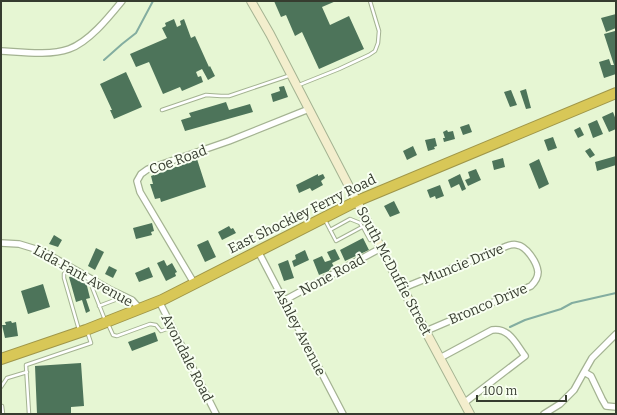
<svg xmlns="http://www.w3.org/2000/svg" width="617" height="415" font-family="Bitter,serif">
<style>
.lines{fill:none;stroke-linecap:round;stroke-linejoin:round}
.stream{stroke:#83ada0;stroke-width:2}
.building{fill:#4d745a}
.lane-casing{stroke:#a4b392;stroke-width:4.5}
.street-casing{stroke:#a4b392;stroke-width:8}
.secondary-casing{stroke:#a4b392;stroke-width:10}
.highway-casing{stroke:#9f9649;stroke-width:12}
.lane{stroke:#fff;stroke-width:2.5}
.street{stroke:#fff;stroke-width:5.5}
.secondary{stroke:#f3eecd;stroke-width:8}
.highway{stroke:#d8c757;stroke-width:10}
.labels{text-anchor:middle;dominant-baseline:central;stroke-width:4;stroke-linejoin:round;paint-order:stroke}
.street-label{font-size:14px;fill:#363c2f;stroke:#f8fff1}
</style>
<rect width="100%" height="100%" fill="#e6f6d3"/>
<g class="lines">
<path class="stream" d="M104,60L122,44L136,33L153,1
M510,327L525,320L561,309L572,303L616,293"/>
</g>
<path class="building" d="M274,1H336L322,7L330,25L349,16L364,49L319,69L302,32L295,36L286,15L281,17Z
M616,14V28L606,32L601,18Z
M174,19L177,27L181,25L180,21L184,19L191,38L195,36L209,67L210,66L215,76L208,80L202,69L196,72L198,77L201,76L203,82L182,91L180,87L163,94L149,62L136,67L130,54L167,38L162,28L166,26L165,23Z
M615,31L616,74L604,78L599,62L609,59L611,65H614L604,34Z
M126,72L142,107L114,119L110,110H112L100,84Z
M284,86L288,97L273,102L271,94L280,91L279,87Z
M526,89L531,108L526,109L520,91Z
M511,90L517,105L510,107L504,92Z
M226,102L229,110L250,104L253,112L185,131L181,120L191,117L189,113Z
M613,112L616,120V129L609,132L602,117Z
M597,120L603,134L593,138L588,124Z
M469,124L472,132L463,135L460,127Z
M580,127L584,135L578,138L574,130Z
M447,130L448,132L453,131L455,139L444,142L443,138H445L443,132Z
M553,137L557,148L548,151L544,140Z
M435,138L437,146L434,147L435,149L428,151L425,140Z
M413,146L417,155L407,160L403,151Z
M590,148L595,155L590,158L585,151Z
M616,156V165L597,171L595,162Z
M503,158L505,167L494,170L492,161Z
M197,159L206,187L161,202L160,198L155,199L150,184H153L151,176Z
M539,159L549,184L539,189L529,164Z
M476,169L481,180L468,186L465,180L470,178L468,172Z
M318,174V176L323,174L325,178L321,181L323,185L312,191L310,188L299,193L296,185Z
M460,174L466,189L462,191L459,184L451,188L448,180Z
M440,185L444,196L436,199L435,196L430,198L427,190Z
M394,201L400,213L390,217L384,206Z
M152,223L154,231L151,232L152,235L136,239L133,228Z
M229,226L231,229L233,228L236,233L222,240L218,232Z
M54,235L62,240L58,247L49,244Z
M363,238L369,250L345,261L340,250Z
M208,240L216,257L205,262L197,245Z
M96,248L104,252L95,270L88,266Z
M335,249L340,259L332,263L334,267L329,270V271L319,275L313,260L322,256L325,262L331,260L327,252Z
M305,250L309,260L294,267L292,261L296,259L295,255Z
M164,260L167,266L172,263L177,272L175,273L176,276L166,281L157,263Z
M288,260L294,278L284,281L278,264Z
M109,266L117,270L113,278L105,274Z
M149,267L153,277L139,282L135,273Z
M79,274L80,279L85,278L90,298L86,299L90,311L86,313L82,300L76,302L69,277Z
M43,284L50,307L28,314L21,291Z
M11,321L12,323L16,322L18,336L5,338L2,325H6L5,322Z
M155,332L158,341L132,351L128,342Z
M81,363L84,406L71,407V414H37L35,366Z"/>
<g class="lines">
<g class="lane-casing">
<path id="lane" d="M299,85L339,69L369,55L375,51L378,43L379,31L370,1
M162,110L206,95L221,96H229L291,75
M325,220L336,241L362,227L360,223L350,219L330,230
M363,227L370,240L375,237
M69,266L64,274V278L79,330
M93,279L92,287L105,320
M99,306L115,300L119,295
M108,324L113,335L117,336L150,324L156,325L161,331L172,327
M1,387L7,378L27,372
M2,406L3,414
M29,414L26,365L91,343L87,331"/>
</g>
<g class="street-casing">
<path id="street" d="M1,51C21,52 50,56 69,49C89,42 109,17 122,1
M1,243L19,244L42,251L109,289L132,300L140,309
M258,251L343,414
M194,283L140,192L137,181L141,174L148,169L229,141L309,109
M403,288L507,246C510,245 514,244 517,245C526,246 537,262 538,272C538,277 535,282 531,286L426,331
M159,301L216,414
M283,301L381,248
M616,334L592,358L584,372L591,376L602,399L606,406L616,407
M440,358L492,330C509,327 516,344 525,356L464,403
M544,414L560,404L574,390L584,372"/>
</g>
<g class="secondary-casing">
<path id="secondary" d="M251,1L270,34L381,248L470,414"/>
</g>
<g class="highway-casing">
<path id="highway" d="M1,359L86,330L162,300L357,201L616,93"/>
</g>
<use href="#lane" class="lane"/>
<use href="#street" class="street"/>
<use href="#secondary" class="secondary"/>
<use href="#highway" class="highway"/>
</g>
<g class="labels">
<g class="street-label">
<text transform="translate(178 160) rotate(-20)">Coe Road</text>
<text transform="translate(302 214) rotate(-26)">East Shockley Ferry Road</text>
<text transform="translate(463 264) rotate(-22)">Muncie Drive</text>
<text transform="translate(394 271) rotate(62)">South McDuffie Street</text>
<text transform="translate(332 275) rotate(-28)">None Road</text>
<text transform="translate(83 276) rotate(29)">Lida Fant Avenue</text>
<text transform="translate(488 304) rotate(-23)">Bronco Drive</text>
<text transform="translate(300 332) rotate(63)">Ashley Avenue</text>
<text transform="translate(187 358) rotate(63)">Avondale Road</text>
</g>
</g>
<rect width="617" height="415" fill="none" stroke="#363c2f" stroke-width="4"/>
<path d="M477 395v6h89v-6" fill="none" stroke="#363c2f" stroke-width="2"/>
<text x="483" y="395" font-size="12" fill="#363c2f" stroke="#f8fff1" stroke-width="3" paint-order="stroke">100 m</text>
</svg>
